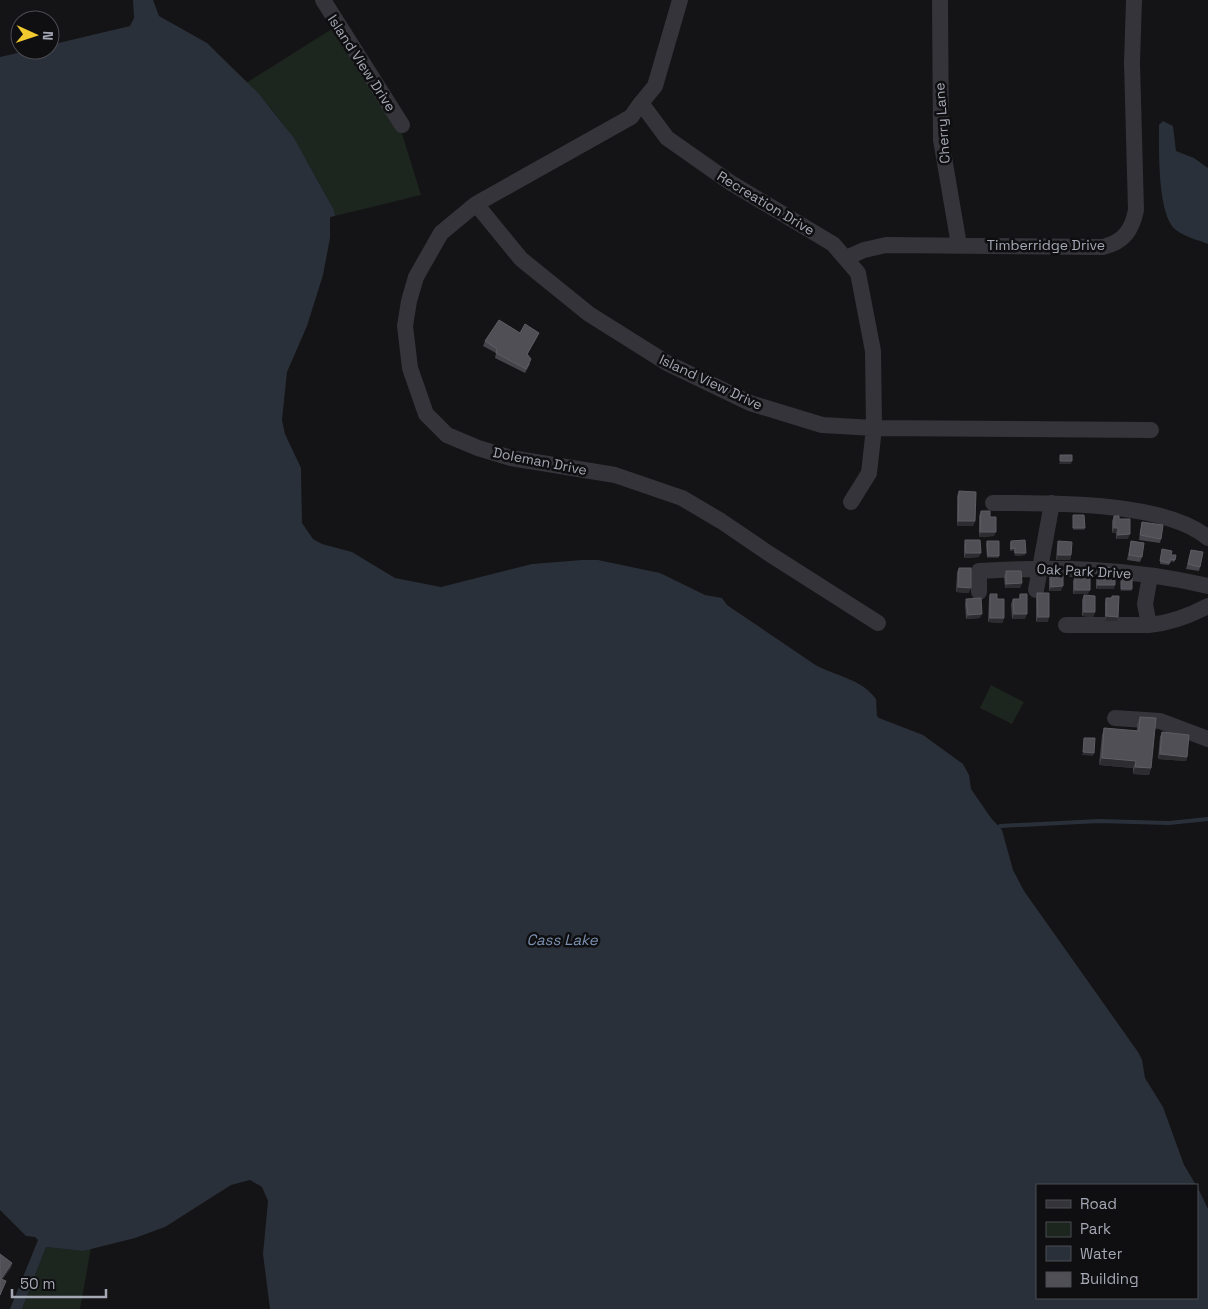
<svg xmlns="http://www.w3.org/2000/svg" width="1208" height="1309" font-family="'Space Grotesk',sans-serif">
<style>
.green{fill:#1d251f}
.water{fill:#2a3039}
.lines{fill:none;stroke-linecap:round;stroke-linejoin:round}
.stream{stroke:#2a3039;stroke-width:4}
.minor{stroke:#34343a;stroke-width:16}
.wall{fill:#45444a}
.shaded-wall{fill:#2d2c30}
.building{fill:#504f56;stroke:#5d5d64}
.labels{text-anchor:middle;dominant-baseline:central;stroke-width:5;stroke-linejoin:round;paint-order:stroke}
.street-label{font-size:14px;fill:#a5a8b5;stroke:#0f0e10}
.water-label{font-size:15px;font-style:italic;fill:#7b91b1;stroke:#0f0e10}
</style>
<rect width="100%" height="100%" fill="#141315"/>
<path class="green" d="M335,27L400,127L421,195L335,216L334,210C309,165 286,118 246,83Z
M991,685L1024,702L1012,724L980,708Z
M46,1247L83,1251L91,1248L80,1309H22Z"/>
<path class="water" d="M133,0H153L159,16L207,43L259,94L294,138L334,210L335,216L330,217V238L323,275L307,326L287,372L282,420L285,434L301,468L302,523L313,539L322,544L352,552L395,578L441,587L532,564L582,560H598L660,573L705,595L722,598L727,605L814,664C834,676 861,678 876,699L877,716L879,718L923,735L963,764L969,775L971,789L991,818L1002,830L1013,870L1024,891L1138,1052L1142,1060L1145,1078L1163,1107L1184,1165L1196,1185H1037V1298H1197V1186L1208,1209V1309H270L263,1254L268,1201L262,1187L250,1180L231,1185L165,1227L135,1238L83,1251L46,1247L22,1309H10L38,1240L35,1237L26,1236L0,1210V57L30,50H50V45L130,26L134,18Z
M1163,121L1173,126L1176,151L1194,158L1208,168V244C1198,240 1185,237 1176,230C1157,216 1159,147 1159,125Z"/>
<g class="lines">
<path class="stream" d="M1000,826L1099,821L1169,823L1208,819"/>
<path class="minor" d="M323,0L402,125
M680,0L655,86L641,103L667,138L731,183L833,244L858,273L873,351L874,428L869,473L851,502
M940,0L941,140L959,245
M641,103L631,117L476,204L441,233L416,277L409,301L405,326L410,368L426,414L447,435L478,448L511,458L615,475L682,498L721,521L768,553L878,623
M476,204L521,259L589,314L667,363L750,403L822,425L874,428L1151,430
M846,258L864,250L886,245L1103,247C1124,242 1132,230 1136,210L1132,63L1134,0
M993,503C1049,503 1165,501 1208,538
M1150,576L1145,604L1149,625C1171,623 1189,616 1208,606
M1036,590L1052,503
M979,592V571C1057,566 1132,568 1208,586
M1066,625H1149
M1115,718L1160,721L1208,739"/>
</g>
<path class="wall" d="M520,333L537,337L527,355L530,364L525,373L495,358L496,353L483,346L485,341Z
M959,491L975,521L973,526H957V496Z
M981,511L990,517L994,536L979,537V516Z
M1114,516L1119,519L1128,539H1116V533H1112V521Z
M1142,522L1161,539L1160,543L1139,540L1141,527Z
M965,540L979,557L964,558V545Z
M987,541L999,556L998,558H987L986,544Z
M1011,541L1025,555L1015,556L1014,551H1010V543Z
M1058,541L1071,555L1070,560H1056L1057,546Z
M1131,541L1142,557L1140,562L1127,560L1130,546Z
M1162,549L1171,555L1175,560L1174,562L1170,561L1169,565L1160,564Z
M1191,550L1200,567L1199,571L1186,569Z
M1098,567L1102,571H1106L1107,567L1114,589H1096V571Z
M959,568L969,593L956,592L957,572Z
M1051,570L1061,591H1049V574Z
M1006,571L1022,583L1020,588H1005L1004,576Z
M1075,576L1088,594H1073V581Z
M1037,593L1048,622H1036V598Z
M990,594L997,599L1004,618L1002,623L988,622L989,598Z
M1020,594L1025,619H1012L1011,604L1013,599H1019Z
M1084,595L1095,612L1093,617L1082,616V600Z
M1112,596L1118,617L1117,621H1105V603L1106,598H1111Z
M966,599L980,618L966,619L965,604Z
M1140,717L1151,768L1149,775L1133,774V768L1099,765L1102,735L1104,728L1137,731V724Z
M1162,732L1187,757L1186,761L1158,759L1160,737Z"/>
<path class="shaded-wall" d="M539,333L537,337L525,359L527,354Z
M1060,461H1072L1071,464H1059Z
M958,521H975L973,526H957Z
M1073,528H1085L1084,530H1073Z
M1114,528H1118L1116,533H1112Z
M980,532H996L994,536L979,537Z
M1130,534L1128,539H1116L1118,535Z
M1015,548L1014,551H1010L1011,549Z
M966,553H981L979,557L964,558Z
M1015,553H1026L1025,555L1015,556Z
M1058,555H1071L1070,560H1056Z
M988,556H999L998,558H987Z
M1022,583L1020,588H1005L1006,584Z
M1098,585H1115L1114,589H1096Z
M1063,586L1061,591H1049L1051,587Z
M958,587L971,588L969,593L956,592Z
M1121,589H1132V591H1120Z
M1075,590H1090L1088,594H1073Z
M1084,612H1095L1093,617L1082,616Z
M982,614L980,618L966,619L968,615Z
M1014,614H1027L1025,619H1012Z
M1106,616L1118,617L1117,621H1105Z
M1038,617H1049L1048,622H1036Z
M990,618H1004L1002,623L988,622Z
M1083,752L1094,753L1093,756L1082,755Z
M1160,754L1187,757L1186,761L1158,759Z
M1102,758L1136,761L1133,768L1099,765Z
M1135,767L1151,768L1149,775L1133,774Z
M12,1263L11,1268L0,1283L1,1279Z"/>
<path class="building" d="M499,320L520,333L525,324L539,333L527,354L531,359L526,369L496,353L497,349L485,341Z
M1060,455H1072V461H1060Z
M959,491L976,492L975,521H958Z
M981,511H990V517H996V532H980Z
M1073,515H1084L1085,528H1073Z
M1114,516H1119V519H1130V534L1118,535V528H1114Z
M1142,522L1163,525L1161,539L1140,535Z
M965,540H980L981,553H966Z
M1025,540L1026,553H1015V548L1011,549V541Z
M987,541H999V556H988Z
M1058,541L1072,542L1071,555H1058Z
M1131,541L1144,543L1142,557L1129,555Z
M1162,549L1172,551L1171,555H1176L1175,560L1170,559V563L1160,561Z
M1191,550L1203,552L1200,567L1188,564Z
M1098,567H1102V571H1107V567L1115,571V585H1098Z
M959,568H971V588L958,587Z
M1051,570H1059V574H1063V586L1051,587Z
M1006,571H1021L1022,583L1006,584Z
M1075,576H1090V590H1075Z
M1121,577H1132V589H1121Z
M1037,593H1049V617H1038Z
M990,594H997V599H1004V618H990Z
M1020,594H1027V614H1014L1013,599H1020Z
M1084,595L1095,596V612H1084Z
M1112,596H1119L1118,617L1106,616V598H1112Z
M981,598L982,614L968,615L966,599Z
M1140,717L1156,718L1151,768L1135,767L1136,761L1102,758L1104,728L1139,731Z
M1162,732L1189,735L1187,757L1160,754Z
M1084,738H1095L1094,753L1083,752Z
M0,1254L12,1263L1,1279L6,1281L0,1295Z"/>
<g class="labels">
<g class="street-label">
<text transform="translate(362 63) rotate(57)">Island View Drive</text>
<text transform="translate(942 123) rotate(-94)">Cherry Lane</text>
<text transform="translate(766 203) rotate(31)">Recreation Drive</text>
<text x="1046" y="245">Timberridge Drive</text>
<text transform="translate(711 382) rotate(25)">Island View Drive</text>
<text transform="translate(540 461) rotate(11)">Doleman Drive</text>
<text transform="translate(1084 571) rotate(3)">Oak Park Drive</text>
</g>
<g class="water-label">
<text x="562" y="939">Cass Lake</text>
</g>
</g>
<rect x="1036" y="1184" width="162" height="115" fill="#0f0e10" stroke="#4b4c52"/>
<rect x="1046" y="1200" width="25" height="8" fill="#34343a" stroke="#4b4c52"/>
<text x="1080" y="1209" font-size="15" fill="#a5a8b5">Road</text>
<rect x="1046" y="1222" width="25" height="15" fill="#1d251f" stroke="#4b4c52"/>
<text x="1080" y="1234" font-size="15" fill="#a5a8b5">Park</text>
<rect x="1046" y="1246" width="25" height="15" fill="#2a3039" stroke="#4b4c52"/>
<text x="1080" y="1259" font-size="15" fill="#a5a8b5">Water</text>
<rect x="1046" y="1272" width="25" height="15" fill="#504f56" stroke="#4b4c52"/>
<text x="1080" y="1284" font-size="15" fill="#a5a8b5">Building</text>
<g transform="translate(35 35) rotate(93)"><circle r="24" fill="#0f0e10" stroke="#4b4c52"/>
<path d="M0-4L9 19L0 12L-9 19Z" fill="#f2ca2f"/>
<text y="-8" font-size="14" font-weight="bold" text-anchor="middle" fill="#a5a8b5">N</text>
</g>
<path d="M12 1289v8h94v-8" fill="none" stroke="#a5a8b5" stroke-width="2.5"/>
<text x="20" y="1289" font-size="15" fill="#a5a8b5" stroke="#0f0e10" stroke-width="4" paint-order="stroke">50 m</text>
</svg>
